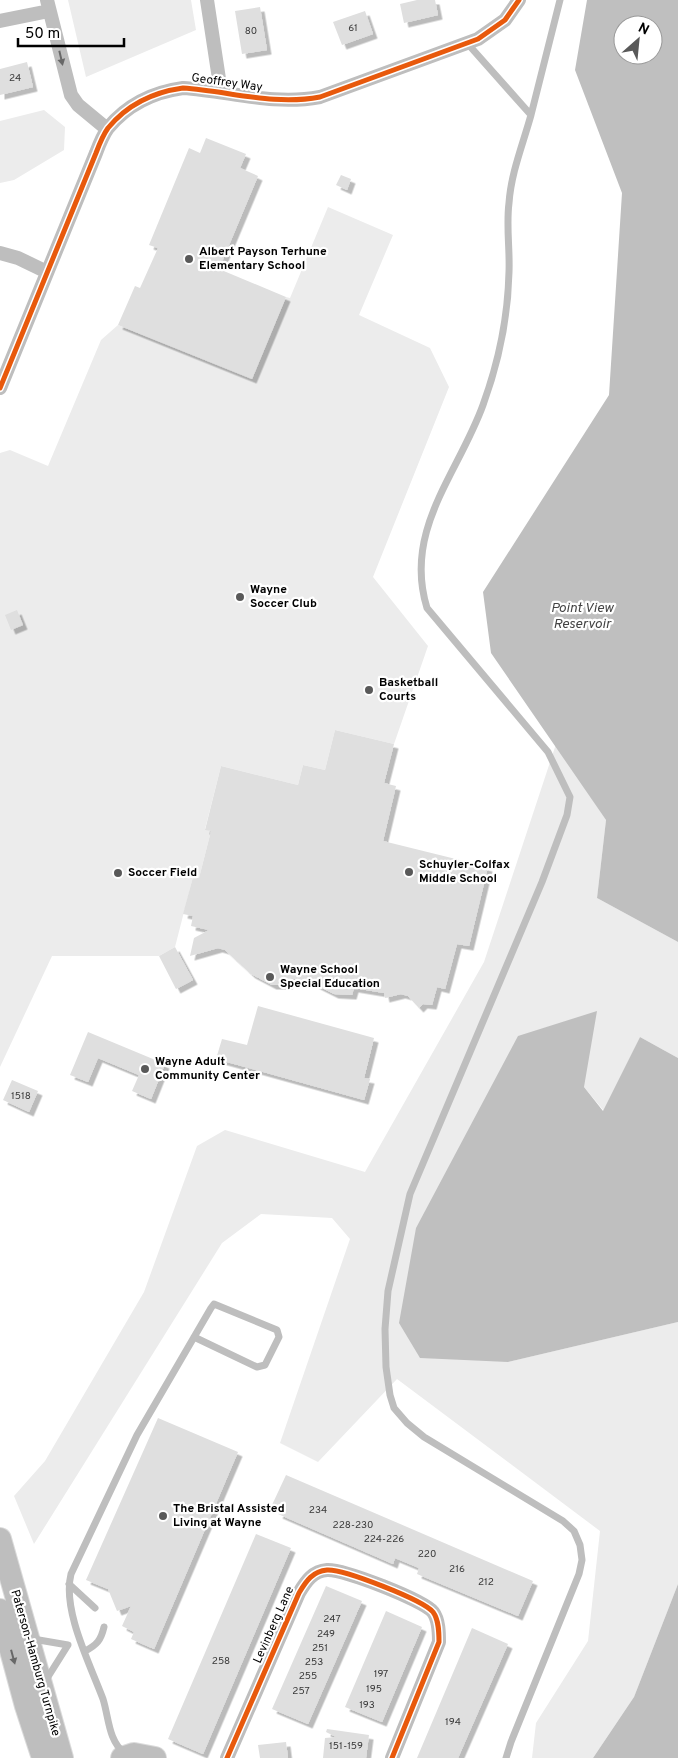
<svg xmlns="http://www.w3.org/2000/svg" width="678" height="1758" font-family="Overpass,sans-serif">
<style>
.green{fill:#ececec}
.water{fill:#bfbfbf;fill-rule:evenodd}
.building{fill:#dfdfdf;filter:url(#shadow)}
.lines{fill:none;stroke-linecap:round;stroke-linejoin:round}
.primary-casing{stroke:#dbdbdb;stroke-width:24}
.lane{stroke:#bebebe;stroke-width:7}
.street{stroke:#bebebe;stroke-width:14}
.primary{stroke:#bebebe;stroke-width:22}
.cycleway-casing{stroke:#fff;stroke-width:8}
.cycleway{stroke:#e8590c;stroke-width:5}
.oneway{fill:#686868}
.poi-dot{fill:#595959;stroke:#fff;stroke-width:2}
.labels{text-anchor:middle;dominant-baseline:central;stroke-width:4.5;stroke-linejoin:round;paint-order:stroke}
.number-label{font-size:10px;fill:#383838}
.street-label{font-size:12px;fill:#000;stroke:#fff}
.poi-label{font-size:12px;font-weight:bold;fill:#000;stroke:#fff;text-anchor:start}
.water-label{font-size:14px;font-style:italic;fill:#444;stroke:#fff}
</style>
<defs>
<filter id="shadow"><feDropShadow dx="4.5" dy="4.5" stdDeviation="0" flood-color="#0004"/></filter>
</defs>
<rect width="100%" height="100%" fill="#fff"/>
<path class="green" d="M68,0H191L196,30L86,77Z
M44,110L65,127L64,150L14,180L0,183V121Z
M328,207L393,235L359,315L430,348L449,387L373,577L428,646L394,744L335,730L325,770L303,765L298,785L221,766L205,829L211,831L199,878L193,877L175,947L159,956H52L0,1067V453L10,450L48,466L101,340L118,325L252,378L286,297L290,298Z
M556,744L606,820L597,898L678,942V1058L640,1037L604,1111L584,1087L508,1362L678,1322V1584L634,1697L593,1758H532L536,1723L588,1641L600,1531L397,1379L318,1462L280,1443L350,1239L332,1218L261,1214L222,1243L34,1544L14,1496L45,1461L144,1292L197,1146L225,1130L365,1172L484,962Z"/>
<path class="water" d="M587,0H678V942L597,898L606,820L491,653L483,592L609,395L622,193L575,70ZM623,25H653V55H623Z
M597,1011L584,1087L603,1111L640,1037L678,1058V1322L508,1362L420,1358L399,1323L416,1228L518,1036Z
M678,1584V1758H593L634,1697Z"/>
<path class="building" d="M417,0H435L438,15L404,23L400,4Z
M260,7L267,50L242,54L235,11Z
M365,11L373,34L342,45L333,22Z
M27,62L33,87L0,95V69Z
M206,138L246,154L240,168L258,176L219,269L286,297L252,379L118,325L135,286L140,288L158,248L149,245L189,148L200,153Z
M341,175L351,179L347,190L336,185Z
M17,610L23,625L11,630L5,615Z
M335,730L394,744L384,783L396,786L383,841L488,867L469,946L457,944L445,989L437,987L432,1005L423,1004L419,1008L408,996L401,994L385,998L384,993L354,988L352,995L334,994L314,984L291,978L288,985H272L251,974L225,950L218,948L190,956L194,938L209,930L191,926L193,916L183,914L193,877L199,878L211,831L205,830L221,766L298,785L303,765L325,770Z
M175,947L193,980L176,989L159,956Z
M258,1006L374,1038L364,1078L370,1079L364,1100L216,1059L222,1039L247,1045Z
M88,1032L165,1064L151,1099L132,1091L139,1075L98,1058L88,1082L70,1075Z
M12,1080L38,1091L29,1112L3,1100Z
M158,1418L238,1452L154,1649L131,1639L134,1632L122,1626L131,1606L117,1611L108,1589L86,1580Z
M286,1475L533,1581L518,1616L417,1574L419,1568L395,1558L393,1564L278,1514L281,1509L272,1505Z
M256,1534L291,1548L203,1754L168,1739Z
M326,1586L362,1601L308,1724L272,1709Z
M386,1611L422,1627L382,1722L345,1707Z
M472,1628L508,1644L458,1758H417Z
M327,1729L369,1735L366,1758H323L325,1738L336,1737L326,1732Z
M286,1742L288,1758H260L258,1745Z"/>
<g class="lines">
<g class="primary-casing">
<path id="primary" d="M0,1539L62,1758
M0,1610L26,1706L43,1758
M122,1758L134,1754L155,1758"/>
</g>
<path class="lane" d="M467,43L531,115C523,144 511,173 509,203C506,226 510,249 509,272C508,316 498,364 483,405C458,474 403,530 427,608L548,752L570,797L567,815L542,882L410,1194L388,1291L385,1329L386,1367L390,1395L394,1408L407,1423L424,1437L563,1521L574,1531L580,1545L582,1560L579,1574L511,1742L506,1758
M531,115L560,0
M69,1584L95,1608
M33,1639L68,1645L46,1680
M85,1651C97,1645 101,1640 104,1627
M125,1754C108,1740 109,1718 103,1699C90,1664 62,1610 71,1574L137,1435L211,1308L214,1304L277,1330L279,1337L265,1365L257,1367L194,1337"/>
<path class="street" d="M47,0L71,95L78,105L107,129
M207,0L221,92
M0,21L49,11
M0,253L18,258L47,272
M0,388L96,153C99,145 103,135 108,128C127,105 154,92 183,88C229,91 273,106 320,97L478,39L505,20L519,0
M227,1758L299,1593C306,1581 313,1571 327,1570C344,1569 423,1600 433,1612C439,1620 439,1633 439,1642L392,1758"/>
<use href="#primary" class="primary"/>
<g class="cycleway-casing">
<path id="cycleway" d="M0,388L96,153C99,145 103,135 108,128C127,105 154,92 183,88C229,91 273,106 320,97L478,39L505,20L519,0
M227,1758L299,1593C306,1581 313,1571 327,1570C344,1569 423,1600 433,1612C439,1620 439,1633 439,1642L392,1758"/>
</g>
<use href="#cycleway" class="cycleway"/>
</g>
<defs><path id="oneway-solid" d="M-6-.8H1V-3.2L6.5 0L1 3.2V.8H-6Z" transform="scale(1.25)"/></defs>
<g class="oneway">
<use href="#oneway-solid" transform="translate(61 58) rotate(77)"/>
<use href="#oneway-solid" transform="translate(13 1657) rotate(75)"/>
</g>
<g class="poi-dot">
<circle cx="189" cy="259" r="5"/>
<circle cx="240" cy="597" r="5"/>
<circle cx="369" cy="690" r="5"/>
<circle cx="409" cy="872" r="5"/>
<circle cx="118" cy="873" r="5"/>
<circle cx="270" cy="977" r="5"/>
<circle cx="145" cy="1069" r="5"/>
<circle cx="163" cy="1516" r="5"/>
</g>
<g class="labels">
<g class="number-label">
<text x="353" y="28">61</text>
<text x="251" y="31">80</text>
<text x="15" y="78">24</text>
<text x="21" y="1096">1518</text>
<text x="318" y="1510">234</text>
<text x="353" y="1525">228-230</text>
<text x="384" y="1539">224-226</text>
<text x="427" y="1554">220</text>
<text x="457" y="1569">216</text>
<text x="486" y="1582">212</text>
<text x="332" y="1619">247</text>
<text x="326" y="1634">249</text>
<text x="320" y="1648">251</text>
<text x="221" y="1661">258</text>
<text x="314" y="1662">253</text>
<text x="381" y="1674">197</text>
<text x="308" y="1676">255</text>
<text x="374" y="1689">195</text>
<text x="301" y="1691">257</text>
<text x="367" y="1705">193</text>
<text x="453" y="1722">194</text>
<text x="346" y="1746">151-159</text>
</g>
<g class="street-label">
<text transform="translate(227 83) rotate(8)">Geoffrey Way</text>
<text transform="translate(274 1625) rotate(-66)">Levinberg Lane</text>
<text transform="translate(35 1663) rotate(74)">Paterson-Hamburg Turnpike</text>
</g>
<g class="poi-label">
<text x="199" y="252">Albert Payson Terhune<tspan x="199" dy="14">Elementary School</tspan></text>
<text x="250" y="590">Wayne<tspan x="250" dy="14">Soccer Club</tspan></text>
<text x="379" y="683">Basketball<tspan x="379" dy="14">Courts</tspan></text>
<text x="419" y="865">Schuyler-Colfax<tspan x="419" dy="14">Middle School</tspan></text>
<text x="128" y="873">Soccer Field</text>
<text x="280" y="970">Wayne School<tspan x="280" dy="14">Special Education</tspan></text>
<text x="155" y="1062">Wayne Adult<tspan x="155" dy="14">Community Center</tspan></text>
<text x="173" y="1509">The Bristal Assisted<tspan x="173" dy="14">Living at Wayne</tspan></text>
</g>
<g class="water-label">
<text x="582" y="608">Point View<tspan x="582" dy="16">Reservoir</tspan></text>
</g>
</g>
<g transform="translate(638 40) rotate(27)"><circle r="24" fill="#ffffff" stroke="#999999"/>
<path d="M0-4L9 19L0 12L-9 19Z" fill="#595959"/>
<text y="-8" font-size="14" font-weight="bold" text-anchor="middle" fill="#000000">N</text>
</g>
<path d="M18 38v8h106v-8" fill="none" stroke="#000000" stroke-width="2.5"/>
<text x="25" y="38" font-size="15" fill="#000000" stroke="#ffffff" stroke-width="4" paint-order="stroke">50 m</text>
</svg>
